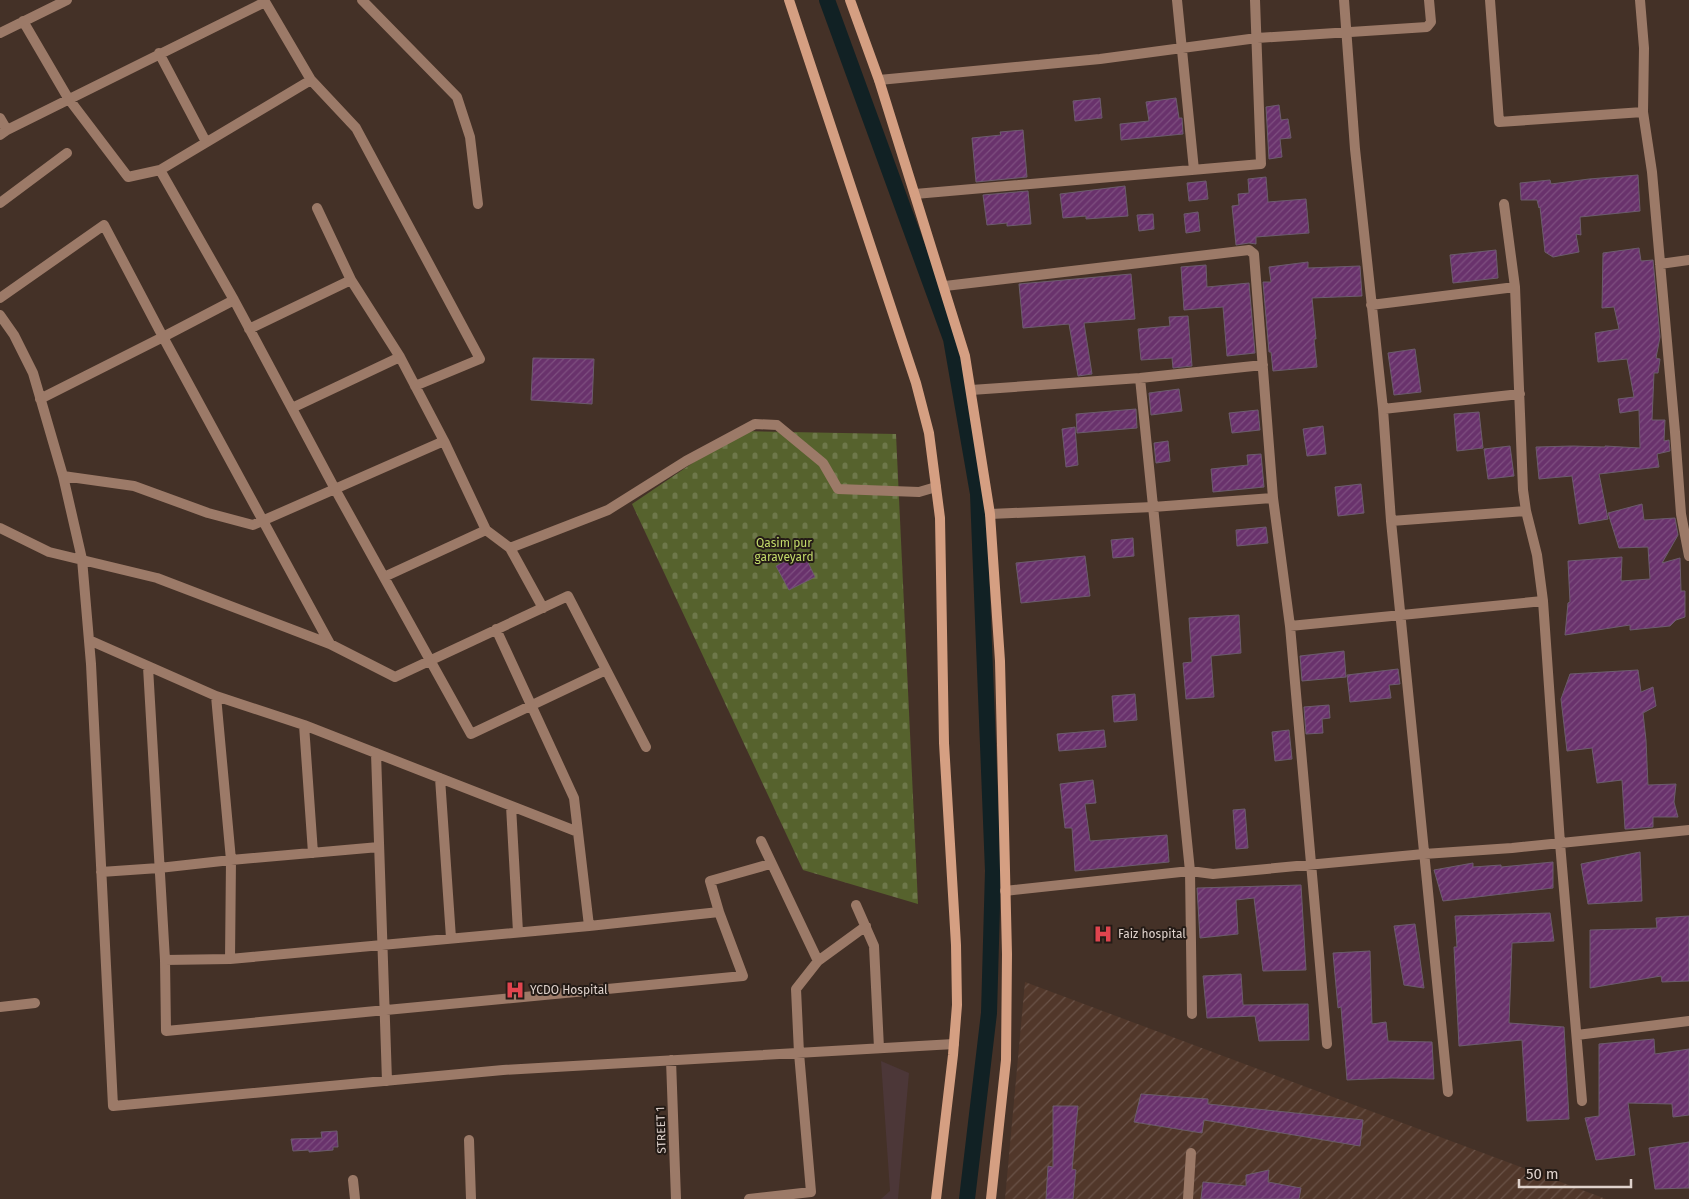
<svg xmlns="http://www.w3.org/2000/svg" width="1689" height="1199" font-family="'Fira Sans',sans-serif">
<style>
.industrial{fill:url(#industrial-furrows)}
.education{fill:#4c3738}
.cemetery{fill:url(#cemetery-stones)}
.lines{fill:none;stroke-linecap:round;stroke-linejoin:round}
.canal{stroke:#112124;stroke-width:16}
.building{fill:url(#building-hatch);stroke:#6c5c6d}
.street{stroke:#9c7a68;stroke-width:10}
.secondary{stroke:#d59f82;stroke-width:10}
.labels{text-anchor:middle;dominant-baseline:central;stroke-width:4;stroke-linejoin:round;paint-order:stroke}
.park-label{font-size:12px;fill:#c3db6a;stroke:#241b16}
.poi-label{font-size:12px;fill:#dfd2cc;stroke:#241b16;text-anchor:start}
.street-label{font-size:12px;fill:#dfd2cc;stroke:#241b16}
</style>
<defs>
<pattern id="industrial-furrows" width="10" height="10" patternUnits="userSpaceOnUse" patternTransform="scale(1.25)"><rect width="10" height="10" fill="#51372a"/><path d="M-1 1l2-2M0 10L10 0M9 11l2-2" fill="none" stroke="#6a5348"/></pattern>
<pattern id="cemetery-stones" width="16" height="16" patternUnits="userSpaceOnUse" patternTransform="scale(1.25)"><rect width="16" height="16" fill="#56622d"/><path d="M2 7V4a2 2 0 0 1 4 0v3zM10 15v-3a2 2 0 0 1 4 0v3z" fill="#6e784a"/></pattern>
<pattern id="building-hatch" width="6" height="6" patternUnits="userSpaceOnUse" patternTransform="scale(1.25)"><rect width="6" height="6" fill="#69326c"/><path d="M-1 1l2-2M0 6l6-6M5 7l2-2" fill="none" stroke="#7e4f80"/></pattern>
</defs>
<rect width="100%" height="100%" fill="#443127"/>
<path class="industrial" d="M1025,982L1606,1199H1005Z"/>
<path class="education" d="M881,1061L909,1073L898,1199H881L890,1191Z"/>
<path class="cemetery" d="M740,431L896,434L918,904L803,870L632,504Z"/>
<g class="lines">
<path class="canal" d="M827,0L951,339L978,494L993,871L989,1013L967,1199"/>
</g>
<path class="building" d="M1100,98L1102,118L1075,121L1073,101Z
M1176,98L1179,118H1182L1183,134L1121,140L1120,124L1149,121L1146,102Z
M1279,105L1281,120L1288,119L1291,138L1280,139L1282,157L1269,159L1266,107Z
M1023,130L1027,177L976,182L972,138L1001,135L1000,132Z
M1638,175L1640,211L1580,217L1581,235L1576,234L1579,252L1553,257L1545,252L1540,207L1539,208L1537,200H1521L1520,183L1550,180L1551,184L1589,179Z
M1266,177L1268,202L1306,199L1309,233L1256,237V244L1249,243L1236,245L1232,206L1239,205L1238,194L1249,193L1248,179Z
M1206,181L1208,199L1189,201L1187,183Z
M1125,186L1128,216L1086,219V216L1063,218L1060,194Z
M1028,191L1031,224L1007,226V223L987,225L983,195Z
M1198,212L1200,231L1186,233L1184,214Z
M1153,214L1154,229L1139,231L1137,215Z
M1639,248L1641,261L1653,260L1660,337L1656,358L1660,359L1658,373H1654L1652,420H1665L1664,441L1669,440L1670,451L1657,454L1659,467L1599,474L1608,519L1579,524L1572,476L1539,479L1536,447L1573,446L1605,447V446L1640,448L1639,410L1620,413L1618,399L1634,397L1627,359L1598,362L1595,333L1619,329L1614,307L1602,308L1603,253Z
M1496,250L1498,278L1453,283L1450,255Z
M1308,262V268L1360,266L1362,296L1312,298L1316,339H1314L1317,367L1273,371L1271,352H1269L1263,282H1271L1269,267Z
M1206,265L1207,287L1249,283L1255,353L1227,356L1223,307L1184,310L1181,267Z
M1131,274L1135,319L1084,323L1092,374L1078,376L1069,324L1023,328L1019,284Z
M1188,316L1192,366L1173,368L1172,358L1141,360L1138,329L1170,326L1169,317Z
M1415,349L1421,392L1394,395L1388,353Z
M533,358L594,359L592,404L531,400Z
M1179,389L1182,411L1151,415L1149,393Z
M1136,409L1137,428L1077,433L1076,414Z
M1258,410L1260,430L1232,433L1229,413Z
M1479,412L1483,448L1457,451L1454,414Z
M1323,426L1326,454L1307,456L1303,429Z
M1075,427L1078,465L1066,467L1062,429Z
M1168,441L1170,461L1156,463L1154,443Z
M1510,446L1514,476L1488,479L1484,449Z
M1261,454L1264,487L1213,492L1211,469L1248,465L1247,455Z
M1361,484L1364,513L1338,516L1335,487Z
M1642,504L1644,520L1675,518L1678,535L1662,563L1680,558L1681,591H1685V617L1676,620L1670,626L1630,630V625L1565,635L1568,603L1570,602L1568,561L1622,557L1621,581L1650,579L1648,547L1619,548L1608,513Z
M1266,527L1268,543L1237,546L1236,530Z
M1133,538L1134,556L1113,558L1111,540Z
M803,552L815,577L789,590L776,566Z
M1085,556L1090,596L1021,603L1016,563Z
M1239,615L1241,653L1211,656L1214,697L1186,699L1183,663L1192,662L1189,618Z
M1344,651L1346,677L1302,681L1300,656Z
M1398,669L1400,684L1389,685L1391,698L1350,702L1347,675Z
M1638,670L1641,692L1653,687L1656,706L1643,713L1646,740L1648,785L1676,784L1674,802L1678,817H1653V827L1627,829H1625L1622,780L1597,783L1592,748L1567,751L1561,699L1570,674Z
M1135,694L1137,720L1114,722L1112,696Z
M1329,705L1330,718L1322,719L1323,733L1306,734L1304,707Z
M1104,730L1106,747L1059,751L1057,734Z
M1289,730L1292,759L1275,761L1272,732Z
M1093,780L1096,803L1085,804L1090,841L1167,835L1169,862L1075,871L1072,828H1065L1060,784Z
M1245,809L1248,848L1236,849L1233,810Z
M1640,852L1642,901L1588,904L1581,864Z
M1553,862V888L1443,901L1434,870L1473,863V867L1501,865V867Z
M1301,885L1306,970L1263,971L1254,898L1236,900L1238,934L1200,938L1197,888Z
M1550,913L1554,941L1512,943L1509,1023L1564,1027L1569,1119L1527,1121L1522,1040L1459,1046L1454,947H1457L1455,916Z
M1689,916V981L1662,982L1661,976L1590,988V930L1657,928L1656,918Z
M1415,924L1424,988L1404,985L1394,926Z
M1370,951L1372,1024L1386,1022L1388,1041L1432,1042L1434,1079L1392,1078L1347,1080L1341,1007L1338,1008L1333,953Z
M1241,974L1243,1005L1308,1004L1309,1040L1259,1041L1255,1016L1207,1018L1203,976Z
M1654,1039L1655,1054L1689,1049V1115L1673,1117L1672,1104L1628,1103L1635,1155L1596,1160L1585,1118L1599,1116V1044Z
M1141,1094L1208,1099V1104L1363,1120L1360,1146L1204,1120L1202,1133L1134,1122Z
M1053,1106H1078L1072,1169L1076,1170L1073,1199H1046L1048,1166L1053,1167Z
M337,1131L338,1147H333V1150L309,1152V1150L293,1151L291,1139L322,1138L321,1132Z
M1689,1142V1188L1655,1189L1649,1148Z
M1269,1170L1268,1182L1301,1188L1299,1199H1201L1203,1182L1246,1186V1175Z"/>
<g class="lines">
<path class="street" d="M362,0L457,97L470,137L478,204
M1177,0L1194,170
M1344,0L1355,149L1383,409L1391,521L1448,1092
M1490,0L1499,122L1643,112
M1640,0L1644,48L1643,112L1652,172L1675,432L1681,514L1689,556
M23,21L68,98L128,177L160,170L311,80L264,0
M0,33L67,0
M159,53L206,142
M311,80L356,128L480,359L415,386
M879,80L1100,59L1257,38L1427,27L1431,22L1429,0
M0,118L7,130
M0,135L7,130L265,2
M160,170L234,300
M915,194L1261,164L1255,0
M0,203L67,153
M1504,204L1515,287L1523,490L1526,511L1537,555L1543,601L1560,843L1582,1101
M1660,264L1689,260
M945,286L1249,250L1254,254L1273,498L1290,626L1327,1044
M0,298L104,225L163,337L40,399
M1371,305L1515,287
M0,315L14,335L33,373L63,476L82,559L91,664L113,1106L503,1070L954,1044
M249,329L351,280
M1140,378L1190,871L1213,874L1424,854L1512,848L1689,830
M971,390L1140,378L1263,365
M292,408L400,357
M1383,409L1520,394
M444,441L486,530L510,548L543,608
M63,476L134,486L208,513L253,525L444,441L400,357L351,280L317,208
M990,514L1153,507L1273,498
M1391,521L1526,511
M0,528L49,552L157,578L330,644L395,677L568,596L646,747
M510,548L608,510L686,461L755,424L777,425L823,463L838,489L919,492L936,487
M384,577L486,530
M1290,626L1543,601
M496,629L574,798L589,926
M89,640L216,696L304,725L578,832
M330,644L163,337L234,300L335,489L471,734L606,670
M148,667L165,960L166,1031L743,976L719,912L589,926L230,959L165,960
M216,696L231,860L230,959
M304,725L313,853
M376,753L387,1081
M440,778L451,938
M511,806L518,932
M761,841L818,961
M101,872L159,868L231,860L379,847
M1005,891L1190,871L1192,1014
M856,905L874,946L879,1048
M719,912L710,881L770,864
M0,1007L35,1003
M1577,1035L1689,1021
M671,1060L676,1199
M469,1140L471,1199
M353,1180L355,1199
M749,1199L811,1192L799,1053L796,989L818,961L866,926
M1188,1199L1191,1153"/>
<path class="secondary" d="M789,0L916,383L929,433L940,518L944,743L956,945L957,1005L953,1055L936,1199
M850,0L879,80L965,356L990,514L1000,661L1007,954L1006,1060L991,1199"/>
</g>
<defs>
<g id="hospital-bare" transform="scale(1.5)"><path d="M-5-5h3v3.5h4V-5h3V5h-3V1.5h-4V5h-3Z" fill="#e0444e" stroke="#241b16" stroke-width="2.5" paint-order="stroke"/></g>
</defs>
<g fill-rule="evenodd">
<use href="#hospital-bare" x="1103" y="934"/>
<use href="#hospital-bare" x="515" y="990"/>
</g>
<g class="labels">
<g class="park-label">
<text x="784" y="543">Qasim pur<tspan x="784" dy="14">garaveyard</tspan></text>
</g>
<g class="poi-label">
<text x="1118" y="934">Faiz hospital</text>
<text x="530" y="990">YCDO Hospital</text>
</g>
<g class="street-label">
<text transform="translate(661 1130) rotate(-92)">STREET 1</text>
</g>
</g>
<path d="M1519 1179v8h112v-8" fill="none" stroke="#dfd2cc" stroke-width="2.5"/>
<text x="1526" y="1179" font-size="15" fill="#dfd2cc" stroke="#241b16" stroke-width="4" paint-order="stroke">50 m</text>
</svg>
